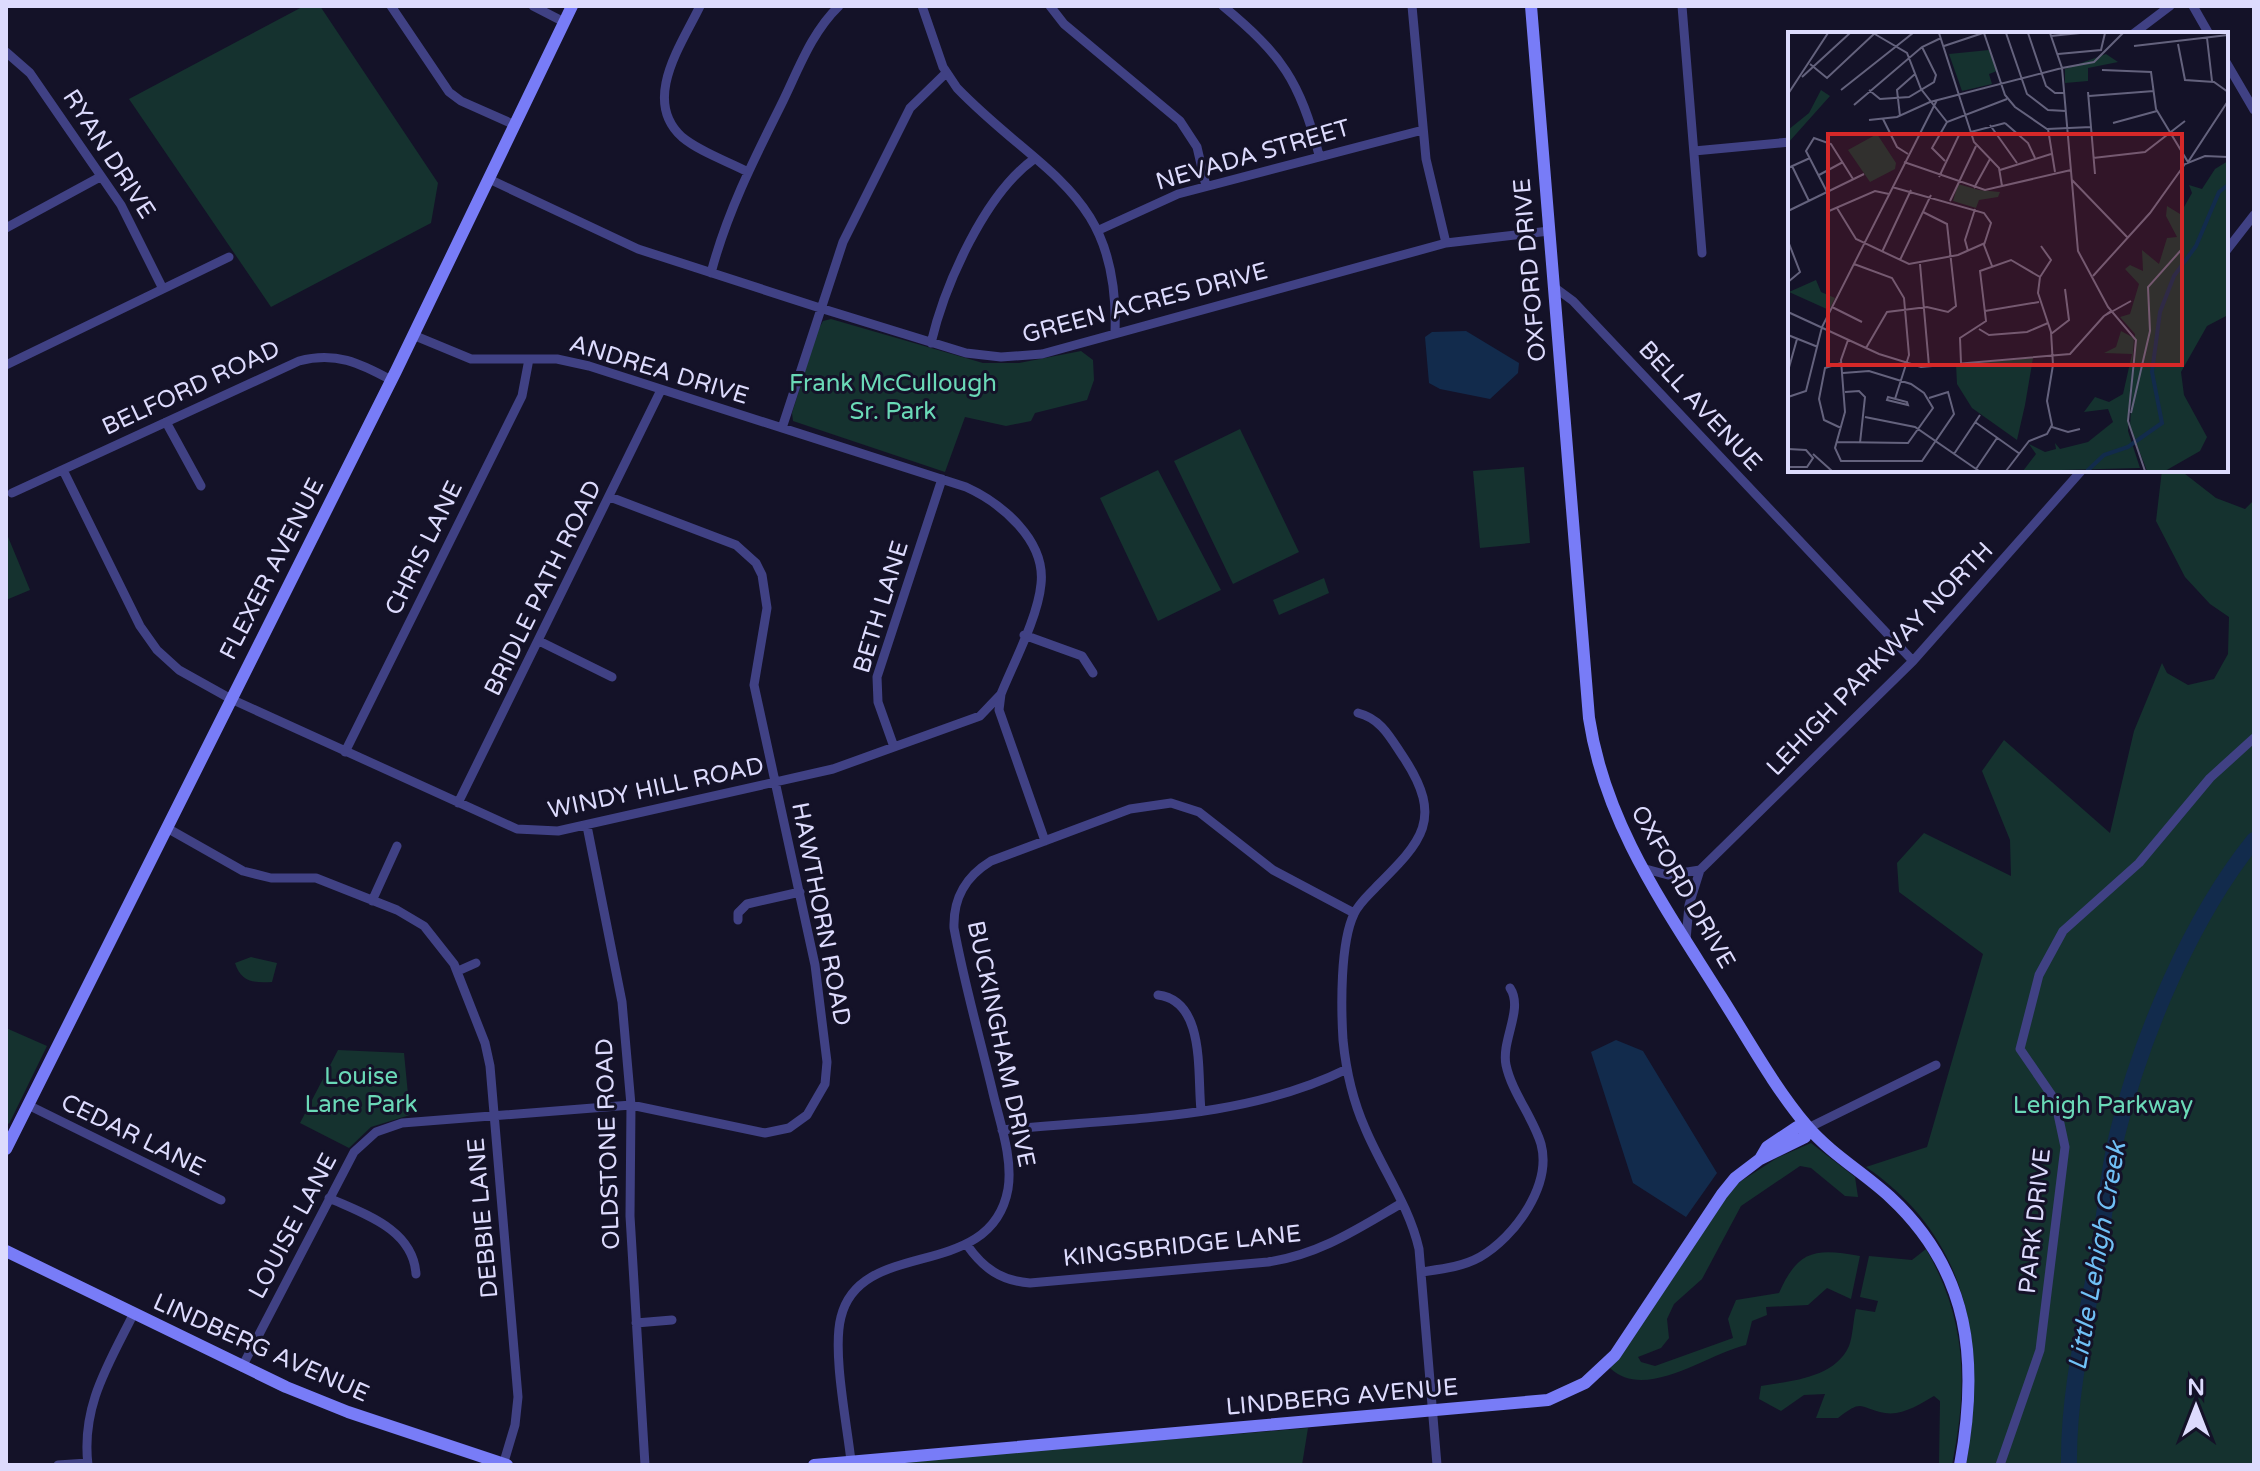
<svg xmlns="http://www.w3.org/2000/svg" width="2260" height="1471" font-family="'Varela Round',sans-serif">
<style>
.green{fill:#15322f}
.water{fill:#122b4c}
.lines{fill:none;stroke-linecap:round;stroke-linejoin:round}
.river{stroke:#122b4c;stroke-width:16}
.street{stroke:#404184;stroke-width:9}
.secondary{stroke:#787cf7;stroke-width:12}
.labels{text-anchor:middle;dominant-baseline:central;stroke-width:6;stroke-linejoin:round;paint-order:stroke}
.street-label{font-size:24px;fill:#dddbfd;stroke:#141228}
.park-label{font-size:24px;fill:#6ad9b7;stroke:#141228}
.water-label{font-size:26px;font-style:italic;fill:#70c0f6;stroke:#141228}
.inset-river{fill:none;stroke:#122b4c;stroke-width:4}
.inset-road{fill:none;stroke:#64627d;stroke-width:2}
.view{fill:#d62828;fill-opacity:0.15;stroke:#d62828;stroke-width:4}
.inset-edge{fill:none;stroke:#dddbfd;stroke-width:4}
</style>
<rect width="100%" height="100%" fill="#141228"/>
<path class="green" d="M304,6H320L438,183L431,223L271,307L129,99Z
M831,319L983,363H1019L1081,351L1093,360L1094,380L1087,400L1035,413L1031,421L1006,426L965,417L945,472L793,421L792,413L817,332L823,321Z
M1240,429L1299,552L1233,584L1174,461Z
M1524,467L1530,543L1480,548L1473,471Z
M1158,470L1221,590L1158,621L1100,498Z
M2162,470H2180L2216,498L2245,509L2254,500V1465H1966C1987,1348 1971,1239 1866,1167L1927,1147L1983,954L1899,892L1897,863L1924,833L2011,876L2010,840L1982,771L2004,740L2110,833L2134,731L2162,663L2167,673L2188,685L2214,679L2228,654L2229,617L2210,604L2185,577L2156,521Z
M6,532L30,590L6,600Z
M1324,578L1329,593L1279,615L1273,600Z
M251,957L277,963L272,982C253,983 241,982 235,963Z
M6,1028L47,1046L9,1124L6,1122Z
M338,1050L404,1053L410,1115L371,1127L349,1148L300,1123Z
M1811,1143L1855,1177L1858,1197L1845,1196L1811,1168L1800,1166L1741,1206L1702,1279L1674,1304L1667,1319L1669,1338L1661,1348L1638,1357L1641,1362L1655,1366L1733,1338L1728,1319L1736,1300L1779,1293C1798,1250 1815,1248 1860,1256L1851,1299L1827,1288L1808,1305L1766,1307L1767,1315L1752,1321L1746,1345C1707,1354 1645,1402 1610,1368L1735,1185L1777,1158Z
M1926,1249C1967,1320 1968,1386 1952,1465H1939L1940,1401L1934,1396C1920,1404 1902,1416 1885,1413C1858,1408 1864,1398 1838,1418H1816L1825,1394L1804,1395L1781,1411L1759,1399L1761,1386C1791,1381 1835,1378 1849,1346C1853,1336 1853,1320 1856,1309L1875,1312L1878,1301L1860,1297L1869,1256L1912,1260Z
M1308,1428L1302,1465H861Z"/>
<path class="water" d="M1466,331L1519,363L1518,373L1490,399L1440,389L1429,383L1425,337L1432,332Z
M1616,1040L1643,1051L1717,1173L1686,1217L1633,1183L1591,1052Z"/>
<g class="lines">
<path class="river" d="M2069,1465C2068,1396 2084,1329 2097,1261C2105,1219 2107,1176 2117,1135C2141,1037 2191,918 2254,840"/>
<path class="street" d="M391,6L449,92L461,101L515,125
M533,6L564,22
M700,6C682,44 641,100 682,137C700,152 727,161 748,172
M922,6L943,67L957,88C1042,176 1120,192 1115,333
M1050,6L1064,24L1180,121L1197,147L1206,186
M1223,6C1282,55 1300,81 1319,155
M1412,6L1426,159L1446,243
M1682,6L1702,253
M2193,6L2209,34
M2133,34L2170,6
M6,52L30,73L121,205L163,289
M2226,62L2254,110
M1694,151L1790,142
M489,179L638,249L820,308L966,353L1001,357L1042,354L1446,243L1549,231
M6,228L100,177
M1099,230L1178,194L1423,130
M2226,251L2254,215
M711,273C727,212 755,157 783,101C799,68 812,32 839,6
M1554,287L1573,301L1913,661
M413,335L471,359H557L589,366L966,487C1001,503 1046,540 1041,584C1038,617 1014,662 1001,694L999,710L1045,841
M931,343C945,284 985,194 1034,159
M6,365L229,257
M166,422L201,486
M782,428L843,242L910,108L946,73
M63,470L140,626L157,650L179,670L231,699L517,829L558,831L833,769L980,716L1001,694
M12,493L299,361C335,351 360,363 391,380
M1024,635L1082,656L1093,673
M539,641L612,677
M1358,713C1382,719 1391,739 1404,758C1444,819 1422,841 1377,886C1369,895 1359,903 1354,914C1340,943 1341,1008 1343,1040C1346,1070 1353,1101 1365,1128C1382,1169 1409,1205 1419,1249L1437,1465
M894,747L878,702L877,677L942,479
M345,752L522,396L529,359
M458,803L661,390
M587,826L622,1002L631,1105L630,1216L645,1465
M167,828L243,871L271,878H316L397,910L424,926L454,964L485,1043L490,1066L518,1397L515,1425L503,1465
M1642,868L1668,875L1700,870L1913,661L2082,470
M372,901L397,846
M738,920V913L747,904L800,892
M1686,940L1689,905L1700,870
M458,971L476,963
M1158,995C1206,1001 1197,1074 1201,1110
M28,1105L221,1200
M1808,1128L1936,1065
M1002,1130C1117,1118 1242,1121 1347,1069
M329,1198C364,1214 413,1229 416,1274
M967,1245C983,1268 1001,1281 1030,1283L1268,1262C1319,1255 1359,1228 1402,1203
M1421,1272C1442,1269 1462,1267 1480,1257C1515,1237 1552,1185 1541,1144C1533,1117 1512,1093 1506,1065C1501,1040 1524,1009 1510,988
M636,1323L672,1320
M242,1367L354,1152L376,1132L402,1123L631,1105L765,1133L789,1128L807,1115L825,1084L827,1062L815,965L754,685L767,608L762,575L756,563L736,545L610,497
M851,1461C847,1424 832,1351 841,1317C861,1236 991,1283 1008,1189C1013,1158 1000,1123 993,1093C980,1038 964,983 954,928C953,898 965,877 991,861L1130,809L1171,803L1199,812L1273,870L1354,913
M58,1465L87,1463
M88,1465C81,1407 108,1365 133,1315
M2000,1465L2040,1350L2065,1147L2055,1100L2020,1049L2039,975L2063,931L2139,863L2210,778L2254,738"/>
<path class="secondary" d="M1531,6L1589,718C1605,824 1665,907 1720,995C1748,1039 1774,1087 1807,1126C1831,1154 1864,1173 1890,1197C1971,1272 1979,1362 1960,1465
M1797,1127L1808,1128L1805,1137L1760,1159L1767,1147Z
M6,1149L396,371L572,6
M6,1251L286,1387L348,1412L507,1465
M814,1465L1548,1400L1585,1383L1615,1355L1722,1194L1735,1178L1760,1159"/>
</g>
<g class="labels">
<g class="street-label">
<text transform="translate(109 154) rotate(57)">RYAN DRIVE</text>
<text transform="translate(1253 155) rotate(-16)">NEVADA STREET</text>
<text transform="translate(1530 270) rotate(-95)">OXFORD DRIVE</text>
<text transform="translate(1145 303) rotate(-15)">GREEN ACRES DRIVE</text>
<text transform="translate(659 370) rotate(17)">ANDREA DRIVE</text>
<text transform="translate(191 388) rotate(-25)">BELFORD ROAD</text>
<text transform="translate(1700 406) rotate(47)">BELL AVENUE</text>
<text transform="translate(424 548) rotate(-64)">CHRIS LANE</text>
<text transform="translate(272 569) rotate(-63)">FLEXER AVENUE</text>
<text transform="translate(543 588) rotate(-64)">BRIDLE PATH ROAD</text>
<text transform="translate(881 607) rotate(-73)">BETH LANE</text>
<text transform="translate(1880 659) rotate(-46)">LEHIGH PARKWAY NORTH</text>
<text transform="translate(656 788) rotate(-12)">WINDY HILL ROAD</text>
<text transform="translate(1683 887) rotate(60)">OXFORD DRIVE</text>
<text transform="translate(821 914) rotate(79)">HAWTHORN ROAD</text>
<text transform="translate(1001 1044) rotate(78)">BUCKINGHAM DRIVE</text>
<text transform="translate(133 1135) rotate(26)">CEDAR LANE</text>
<text transform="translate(608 1144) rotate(-92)">OLDSTONE ROAD</text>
<text transform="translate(483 1218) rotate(-95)">DEBBIE LANE</text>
<text transform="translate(2035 1221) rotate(-84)">PARK DRIVE</text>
<text transform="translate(293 1226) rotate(-62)">LOUISE LANE</text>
<text transform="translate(1182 1246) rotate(-6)">KINGSBRIDGE LANE</text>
<text transform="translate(261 1348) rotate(24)">LINDBERG AVENUE</text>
<text transform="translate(1342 1397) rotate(-5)">LINDBERG AVENUE</text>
</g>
<g class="park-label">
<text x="893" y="383">Frank McCullough<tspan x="893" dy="28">Sr. Park</tspan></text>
<text x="361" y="1076">Louise<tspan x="361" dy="28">Lane Park</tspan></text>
<text x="2103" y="1105">Lehigh Parkway</text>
</g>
<g class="water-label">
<text transform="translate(2097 1256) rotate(-80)">Little Lehigh Creek</text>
</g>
</g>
<g transform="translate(1788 32)">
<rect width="440" height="440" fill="#141228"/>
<path d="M201,18L209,39L201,42L204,52L174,59L161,22ZM318,22L330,30L300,36V49L277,51V37ZM33,58L42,64L0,111V98L21,81ZM89,102L108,131L107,137L82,150L60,118ZM440,129V283L419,294L393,340L396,363L419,405L412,419L377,439H359L342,395L347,302L332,285L342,282L351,252L337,237L342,233L355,239L354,218L371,232L379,206L389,205L378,184L379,174L392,182L404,161L401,153L414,157L427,137ZM170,152L191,158L212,160L210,165L191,168L188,176L165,169ZM28,248L33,260L47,266L41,278L1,260ZM333,299L346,306L340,399L352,436L235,439L248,422L241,412L257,420L268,417L267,411L272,417L300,410L325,390L320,377L296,380L307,365L321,370L335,362L344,322L316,321L328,315ZM245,326L237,373L229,408L184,376L169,352L168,332Z" fill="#15322f"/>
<path class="inset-river" d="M299,439L316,423L340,415L374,391L364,340L372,280L386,244L408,214L431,160L440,153"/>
<path class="inset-road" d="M85,1L119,21L133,57L159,90M151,1L186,110L211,136L214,154M196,1L217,63L227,75L259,97L303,95M218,1L239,62L260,78L278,79M240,1L258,54L267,61H276M262,1L274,36L290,219L320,275L348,308L340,389L357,439M263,4L292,1M419,6L424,49M390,12L397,48L426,50L440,60M156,14L195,1M346,14L440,3M270,22L313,18L317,1M22,32L39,46L87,1M274,36L306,30L335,1M314,38L363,40L368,77L400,130L440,69M14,45L62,1M53,58L125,1M81,58L92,67L121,65L146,50L148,43L134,15M300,60L307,142M0,62L40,1M301,64L366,59M66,73L134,15L153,6M112,84L109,58L127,42M95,87L109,115L120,122M81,88L109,85L142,70L274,36M217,91L240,111L247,126M325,91L369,79M202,93L229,131M260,97L267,140M305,126L357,120L397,89M157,129L144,116L159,90L219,67M116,130L197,158L283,138M4,134L21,169M0,136L22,126M212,138L263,122M31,143L55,130M151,145L171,103L217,91M284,148L340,206M104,155L196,181L203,191L196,213L204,234M186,156L202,127M39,160L18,119L26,106L43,112L65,147M162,169L188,114M49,176L68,207L121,232L170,223L197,211M0,179L76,142M41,179L87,159L101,162M0,209L12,240L0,250M180,219L177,208L187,177M94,220L123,158M112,228L143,163M66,232L104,246L116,266L121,323L107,367M132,232L141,334M305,244L362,181L397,132L417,124L440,125M44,275L74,290M197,279L251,270M323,279L316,284L343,269M0,280L91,322L133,335L282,322L316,284M191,297L201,303L239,300L260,291M263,302L281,288L277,257M0,303L30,315M60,308L53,328L57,380L47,416L53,429H134L166,382L160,360L141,366M78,316L99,280L139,275L160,280L168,274L159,192L135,180M173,331L172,306L198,289L192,239L223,228L252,245M0,339L9,307M57,360L71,359L77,365L72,411M0,365L18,359L34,295L149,68M100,365L119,370L120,373L99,368ZM343,381L362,299L360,255L394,217M77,385L127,395L191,439M187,390L232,422M264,395L280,400L292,397M53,396L36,388L31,367L37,336L53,331M49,410L120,411L145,376L136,361L123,352L81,339L55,341M0,417L18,418L25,426L19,435H0M25,422L44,439M166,422L192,383M188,437L209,406M218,439L241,409L259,402L264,393L259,369L265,333L263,300L250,261L252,245L263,228L253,214"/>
<path class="view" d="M40,102H394V333H40Z"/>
<rect width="440" height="440" class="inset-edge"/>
</g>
<rect width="2260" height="1471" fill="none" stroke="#dddbfd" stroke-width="16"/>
<g transform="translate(2196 1407)" stroke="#141228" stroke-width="6" paint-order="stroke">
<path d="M0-6L14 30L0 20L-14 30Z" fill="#dddbfd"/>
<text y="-12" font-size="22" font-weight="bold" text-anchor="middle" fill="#dddbfd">N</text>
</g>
</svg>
